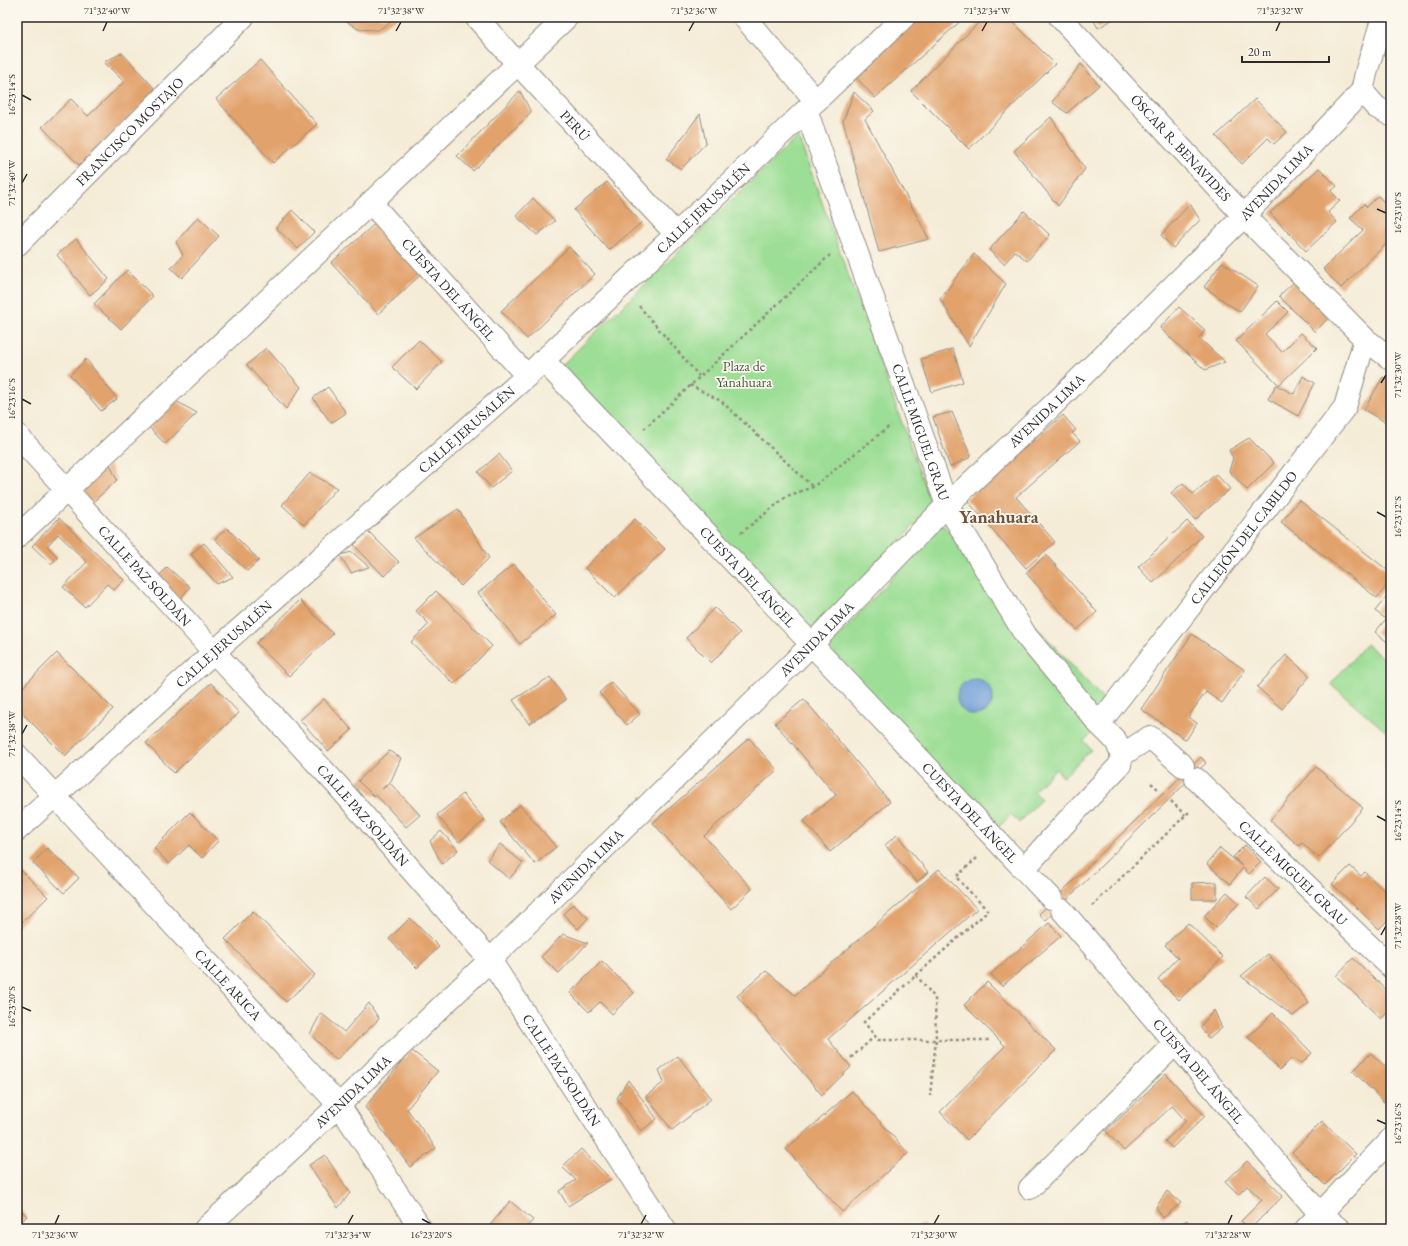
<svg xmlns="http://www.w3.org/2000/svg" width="1408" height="1246" font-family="'EB Garamond',serif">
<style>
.green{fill:#9cde95;stroke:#648460}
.water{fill:#6e9ed8;stroke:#4c6482}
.building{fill:#e2a26c}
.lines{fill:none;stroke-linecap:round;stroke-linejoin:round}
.minor-casing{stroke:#908c81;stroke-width:24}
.path{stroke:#908c81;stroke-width:2.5;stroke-dasharray:3 3;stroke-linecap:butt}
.minor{stroke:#fff;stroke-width:22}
.ticks{fill:none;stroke:#2b2b2b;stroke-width:1.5}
.labels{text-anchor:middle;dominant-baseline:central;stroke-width:3.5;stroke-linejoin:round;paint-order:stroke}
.street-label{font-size:14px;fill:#2b2b2b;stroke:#fbf7ec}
.park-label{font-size:14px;fill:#475846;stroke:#fbf7ec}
.district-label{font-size:18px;font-weight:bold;fill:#6b5542;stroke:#fbf7ec}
.neatline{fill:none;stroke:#2b2b2b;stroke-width:1.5}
.ticks-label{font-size:10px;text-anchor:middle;fill:#2b2b2b}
</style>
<rect width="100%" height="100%" fill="#fbf7ec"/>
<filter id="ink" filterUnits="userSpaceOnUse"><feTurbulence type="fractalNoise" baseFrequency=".025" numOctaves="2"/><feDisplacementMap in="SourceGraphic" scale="8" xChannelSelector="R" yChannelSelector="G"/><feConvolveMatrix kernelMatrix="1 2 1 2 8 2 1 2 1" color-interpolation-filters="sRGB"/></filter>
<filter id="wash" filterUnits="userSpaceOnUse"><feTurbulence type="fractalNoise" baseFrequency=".012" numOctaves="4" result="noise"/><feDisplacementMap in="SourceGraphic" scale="16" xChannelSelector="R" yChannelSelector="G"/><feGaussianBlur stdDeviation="0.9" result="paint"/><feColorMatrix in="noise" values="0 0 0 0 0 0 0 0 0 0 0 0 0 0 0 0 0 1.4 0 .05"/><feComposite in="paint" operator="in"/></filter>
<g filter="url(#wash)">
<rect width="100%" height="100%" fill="#f5ecd7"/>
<path class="green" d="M798,136L932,506L803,645L560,367Z
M942,524L1114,711L1084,741L1091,750L1063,777L1056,769L1034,791L1041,799L1019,823L1011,814L996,830L820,656Z
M1366,644L1391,665V736L1331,684Z"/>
<path class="water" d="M957 697a18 18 0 1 1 36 0a18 18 0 1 1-36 0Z"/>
<g id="blocks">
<path class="building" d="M342,17H399L378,30L358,29L343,19Z
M910,17H965L875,98L850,71Z
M984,17H1008L1055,64L969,149L911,91Z
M1092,17H1117L1098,28Z
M122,53L157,91L79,165L42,127L71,99L88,116L124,82L104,62Z
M260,60L317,124L273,163L216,99Z
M1081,64L1099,85L1067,113L1052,102Z
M520,91L531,112L473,171L457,156Z
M854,92L874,111L865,119L929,239L879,252L843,121Z
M1255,99L1287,132L1274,144L1268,138L1242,164L1216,136Z
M700,114L706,143L681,169L666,159Z
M1051,117L1085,169L1058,206L1014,151Z
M1319,168L1337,186L1331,191L1340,201L1328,212L1337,222L1306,251L1270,213Z
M607,182L641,223L609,250L574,210Z
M1378,196L1391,209V239L1341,288L1323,269L1363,230L1350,218L1364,204L1367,207Z
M533,198L555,221L537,235L516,216Z
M1190,204L1200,220L1173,248L1161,235Z
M292,210L314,232L298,249L276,228Z
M1024,211L1050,235L1027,261L1015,251L1004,264L989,250Z
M198,217L219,236L182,278L171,268L183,255L176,242Z
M381,218L427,269L378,314L331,263Z
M76,239L109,279L90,295L57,255Z
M569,247L595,274L527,339L501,311Z
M974,254L1006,284L969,346L940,299Z
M1222,262L1258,286L1240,312L1204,287Z
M127,270L153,296L121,329L94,304Z
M1295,281L1330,316L1315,332L1279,296Z
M1277,301L1288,312L1265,334L1282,352L1301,333L1317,348L1279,385L1236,341Z
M1179,307L1205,330L1199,338L1225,362L1205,370L1160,328Z
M419,340L442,362L416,389L392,367Z
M266,348L301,387L286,409L247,365Z
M953,349L963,382L932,392L921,359Z
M86,359L117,399L101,411L70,375Z
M1303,376L1315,383L1298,416L1268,399L1276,385L1294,394Z
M1383,377L1391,382V420L1389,424L1364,410Z
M328,387L346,413L331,423L313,398Z
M176,401L197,413L165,444L149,427Z
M952,412L971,457L950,467L933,417Z
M1063,415L1076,430L1072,433L1080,441L1016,497L1055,542L1026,568L966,499Z
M1249,438L1274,463L1247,490L1229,471L1233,458L1229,450Z
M499,454L512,471L491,488L478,472Z
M110,465L117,480L91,504L80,492Z
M310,473L337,488L304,525L282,505Z
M1216,474L1230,489L1195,520L1171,493L1183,483L1193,494Z
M1299,500L1391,573V580L1377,598L1281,522Z
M458,509L489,558L461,586L414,538Z
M59,518L124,580L114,590L107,584L85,607L63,587L87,562L58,534L47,546L58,557L51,564L32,546Z
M635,519L665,549L615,598L585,568Z
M1187,521L1202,536L1153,583L1138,567Z
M227,528L259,560L247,571L215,539Z
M368,531L399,562L384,576L354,545Z
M204,543L233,577L217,584L191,554Z
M352,552L369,567L351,573L340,555Z
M1046,555L1097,612L1077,630L1026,573Z
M514,564L556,615L520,644L478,593Z
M167,567L190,587L179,600L156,580Z
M436,591L492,646L454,684L411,642L429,624L416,611Z
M1391,591V645L1375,632L1386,619L1375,611Z
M300,600L333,634L289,676L256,643Z
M715,608L740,633L711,663L686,638Z
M1192,634L1245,670L1222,703L1206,692L1188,717L1197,723L1186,740L1141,709Z
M57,653L113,709L65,756L17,708V693Z
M1286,655L1310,676L1282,709L1257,687Z
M550,677L566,700L529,724L513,700Z
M611,682L640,714L627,725L599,693Z
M211,683L239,713L174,773L146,743Z
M324,699L352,730L328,751L300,720Z
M804,699L890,802L830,852L804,821L836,795L775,723Z
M749,738L777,770L704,836L752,889L731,909L653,823Z
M389,751L401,758L391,781L382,789L390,783L420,815L406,827L376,795L374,796L358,781Z
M1201,757L1206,763L1045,921L1039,914Z
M1316,767L1363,808L1319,858L1302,843L1299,846L1270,820Z
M463,794L485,820L459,842L437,815Z
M520,805L556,847L535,864L500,822Z
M190,812L218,841L202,858L189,845L169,864L154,848Z
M441,831L458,850L442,864L430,841Z
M897,835L928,872L917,882L885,845Z
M500,844L523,863L509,879L487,860Z
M1245,845L1261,862L1249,874L1243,868L1230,884L1207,864L1220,848L1242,866L1233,857Z
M47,848L79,878L64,893L33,863Z
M1350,866L1361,876L1365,872L1391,897V917L1379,929L1332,884Z
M939,869L977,909L828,1039L851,1067L822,1095L737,996L766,971L795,995Z
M22,871L48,897L17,927V875Z
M1265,877L1278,889L1259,909L1246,897Z
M1217,882V899H1192V883Z
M1227,892L1239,903L1216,928L1204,916Z
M573,904L588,918L578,929L563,914Z
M253,911L315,975L286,1002L225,939Z
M410,918L439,947L417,968L389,939Z
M1049,923L1061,936L1002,986L991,974Z
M1188,923L1223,957L1179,1000L1158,979L1178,958L1165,945Z
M563,934L588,943L559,973L541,957Z
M1268,954L1309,1003L1293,1016L1241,976Z
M1353,958L1391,994V1009L1381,1019L1336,976Z
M602,961L634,993L612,1014L600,1002L589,1012L570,993Z
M987,982L1056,1050L967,1140L940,1112L1005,1046L964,1005Z
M369,1003L379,1019L336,1060L310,1034L321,1013L344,1032Z
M1214,1010L1222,1028L1209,1039L1200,1027Z
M1273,1013L1312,1053L1302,1063L1292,1058L1280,1070L1248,1037Z
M411,1050L438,1071L407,1109L436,1148L410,1167L365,1107Z
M1371,1053L1391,1072V1095L1384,1102L1353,1071Z
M678,1056L711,1099L672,1130L646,1096L664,1082L659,1070Z
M1166,1074L1205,1116L1172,1148L1165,1141L1186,1121L1172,1106L1124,1151L1106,1131Z
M628,1080L657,1119L641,1131L617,1098Z
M852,1091L908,1153L842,1212L786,1149Z
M1322,1121L1356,1154L1325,1185L1292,1152Z
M581,1149L611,1179L568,1206L559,1191L576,1180L562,1167Z
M325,1155L350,1193L338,1208L309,1165Z
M1247,1161L1283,1196L1250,1229L1241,1221L1262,1200L1247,1186L1238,1195L1225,1182Z
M1167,1191L1181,1203L1163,1218L1156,1207Z
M510,1201L533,1220L525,1229H487Z
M17,1206L27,1216L17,1226Z
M1187,1220L1194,1229H1172Z
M923,1223L927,1229H915Z"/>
</g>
</g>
<g filter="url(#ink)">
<use href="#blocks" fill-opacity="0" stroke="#908c81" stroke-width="1"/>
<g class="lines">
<g class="minor-casing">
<g id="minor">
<path id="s1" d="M476,17L517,63L676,234"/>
<path d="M744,17L816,101"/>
<path id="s2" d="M1060,17L1244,216L1365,339L1391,359"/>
<path d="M1362,91L1376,107L1391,115"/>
<path id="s3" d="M806,110L947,505L1026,636L1099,724L1116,741L1122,755"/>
<path id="s4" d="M371,203L527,376"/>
<path id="s5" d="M17,245L243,17"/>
<path id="s6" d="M543,360L1051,898"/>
<path id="s7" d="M17,435L214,652L338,786L490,960L665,1229"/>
<path d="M17,537L567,17"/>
<path id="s8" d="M1099,724L1345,407L1365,339"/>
<path id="s9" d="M17,755L339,1105L421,1229"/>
<path d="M1122,755L1150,737L1183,766"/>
<path id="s10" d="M1196,779L1391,967"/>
<path id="s11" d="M17,830L214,652L527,376L904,17"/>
<path d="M1024,869L1076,811L1120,765L1122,755"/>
<path id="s12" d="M1062,910L1320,1214L1339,1229"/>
<path d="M1030,1188L1176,1043"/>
<path id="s13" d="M205,1229L339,1105L490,960L812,644L947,505L1057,401L1244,216L1362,91L1367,69L1383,17"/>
<path d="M1306,1229L1391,1139"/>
</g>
</g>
<path class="path" d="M639,306L699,376
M690,385L721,401L813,487
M644,429L830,255
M741,533L787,496L813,487L891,425
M1151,783L1158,789
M1171,801L1185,815
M977,858L956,877L988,911L864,1022L878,1040H991
M1092,906L1190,811
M916,975L935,998L936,1040L930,1096
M851,1058L875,1036"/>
<use href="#minor" class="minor"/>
</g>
</g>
<path class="ticks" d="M103,31L107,22M396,31L401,22M689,31L694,22M982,31L987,22M1276,31L1280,22M22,95L31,100M22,183L27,174M1377,209L1386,213M1381,383L1386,375M22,399L31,404M1377,512L1386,517M22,734L27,725M1377,816L1386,821M1381,935L1386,926M22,1007L31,1011M1377,1120L1386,1124M422,1219L431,1224M55,1224L59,1215M348,1224L353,1215M641,1224L646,1215M934,1224L939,1215M1228,1224L1232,1215"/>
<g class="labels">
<g class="street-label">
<text stroke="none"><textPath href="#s1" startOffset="147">PERÚ</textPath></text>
<text stroke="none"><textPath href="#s5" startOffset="160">FRANCISCO MOSTAJO</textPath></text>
<text stroke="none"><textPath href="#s2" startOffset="178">ÓSCAR R. BENAVIDES</textPath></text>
<text stroke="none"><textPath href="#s13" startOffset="1498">AVENIDA LIMA</textPath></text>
<text stroke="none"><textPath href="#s11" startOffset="926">CALLE JERUSALÉN</textPath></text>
<text stroke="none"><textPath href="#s4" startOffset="116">CUESTA DEL ÁNGEL</textPath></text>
<text stroke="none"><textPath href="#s13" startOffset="1174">AVENIDA LIMA</textPath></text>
<text stroke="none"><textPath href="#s11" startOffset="602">CALLE JERUSALÉN</textPath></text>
<text stroke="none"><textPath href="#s3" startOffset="342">CALLE MIGUEL GRAU</textPath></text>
<text stroke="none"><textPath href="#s8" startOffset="236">CALLEJÓN DEL CABILDO</textPath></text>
<text stroke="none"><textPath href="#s7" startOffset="190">CALLE PAZ SOLDÁN</textPath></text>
<text stroke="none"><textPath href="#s6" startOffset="298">CUESTA DEL ÁNGEL</textPath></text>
<text stroke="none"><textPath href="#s13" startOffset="850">AVENIDA LIMA</textPath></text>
<text stroke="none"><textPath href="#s11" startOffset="278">CALLE JERUSALÉN</textPath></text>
<text stroke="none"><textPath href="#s6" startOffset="622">CUESTA DEL ÁNGEL</textPath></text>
<text stroke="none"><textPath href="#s7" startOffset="514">CALLE PAZ SOLDÁN</textPath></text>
<text stroke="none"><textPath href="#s13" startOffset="526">AVENIDA LIMA</textPath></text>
<text stroke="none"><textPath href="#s10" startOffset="135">CALLE MIGUEL GRAU</textPath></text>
<text stroke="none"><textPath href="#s9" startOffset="312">CALLE ARICA</textPath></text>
<text stroke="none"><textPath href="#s7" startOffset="838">CALLE PAZ SOLDÁN</textPath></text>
<text stroke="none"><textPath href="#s12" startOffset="211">CUESTA DEL ÁNGEL</textPath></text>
<text stroke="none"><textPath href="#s13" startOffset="202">AVENIDA LIMA</textPath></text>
</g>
<g class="park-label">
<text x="744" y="366">Plaza de<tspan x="744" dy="16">Yanahuara</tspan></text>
</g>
<g class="district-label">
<text x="999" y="516">Yanahuara</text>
</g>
</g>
<rect width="1408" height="1246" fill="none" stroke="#fbf7ec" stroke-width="44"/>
<path d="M1242 56v6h87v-6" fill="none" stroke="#2b2b2b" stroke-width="2"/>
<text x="1248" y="56" font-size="12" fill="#2b2b2b" stroke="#fbf7ec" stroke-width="3" paint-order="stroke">20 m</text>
<rect x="22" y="22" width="1364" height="1202" class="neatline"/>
<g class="ticks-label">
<text x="107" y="14">71°32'40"W</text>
<text x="401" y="14">71°32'38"W</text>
<text x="694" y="14">71°32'36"W</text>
<text x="987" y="14">71°32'34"W</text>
<text x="1280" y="14">71°32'32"W</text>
<text transform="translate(11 95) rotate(-90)" y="4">16°23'14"S</text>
<text transform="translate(11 183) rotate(-90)" y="4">71°32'40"W</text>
<text transform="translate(1397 213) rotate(-90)" y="4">16°23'10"S</text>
<text transform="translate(1397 375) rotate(-90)" y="4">71°32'30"W</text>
<text transform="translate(11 399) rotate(-90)" y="4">16°23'16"S</text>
<text transform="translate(1397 517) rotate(-90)" y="4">16°23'12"S</text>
<text transform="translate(11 734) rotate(-90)" y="4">71°32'38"W</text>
<text transform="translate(1397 821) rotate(-90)" y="4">16°23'14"S</text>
<text transform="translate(1397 926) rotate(-90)" y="4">71°32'28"W</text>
<text transform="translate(11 1007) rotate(-90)" y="4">16°23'20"S</text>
<text transform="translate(1397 1124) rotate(-90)" y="4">16°23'16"S</text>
<text x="55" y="1238">71°32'36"W</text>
<text x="348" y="1238">71°32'34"W</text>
<text x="431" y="1238">16°23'20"S</text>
<text x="641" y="1238">71°32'32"W</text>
<text x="934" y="1238">71°32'30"W</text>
<text x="1228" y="1238">71°32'28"W</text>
</g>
</svg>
